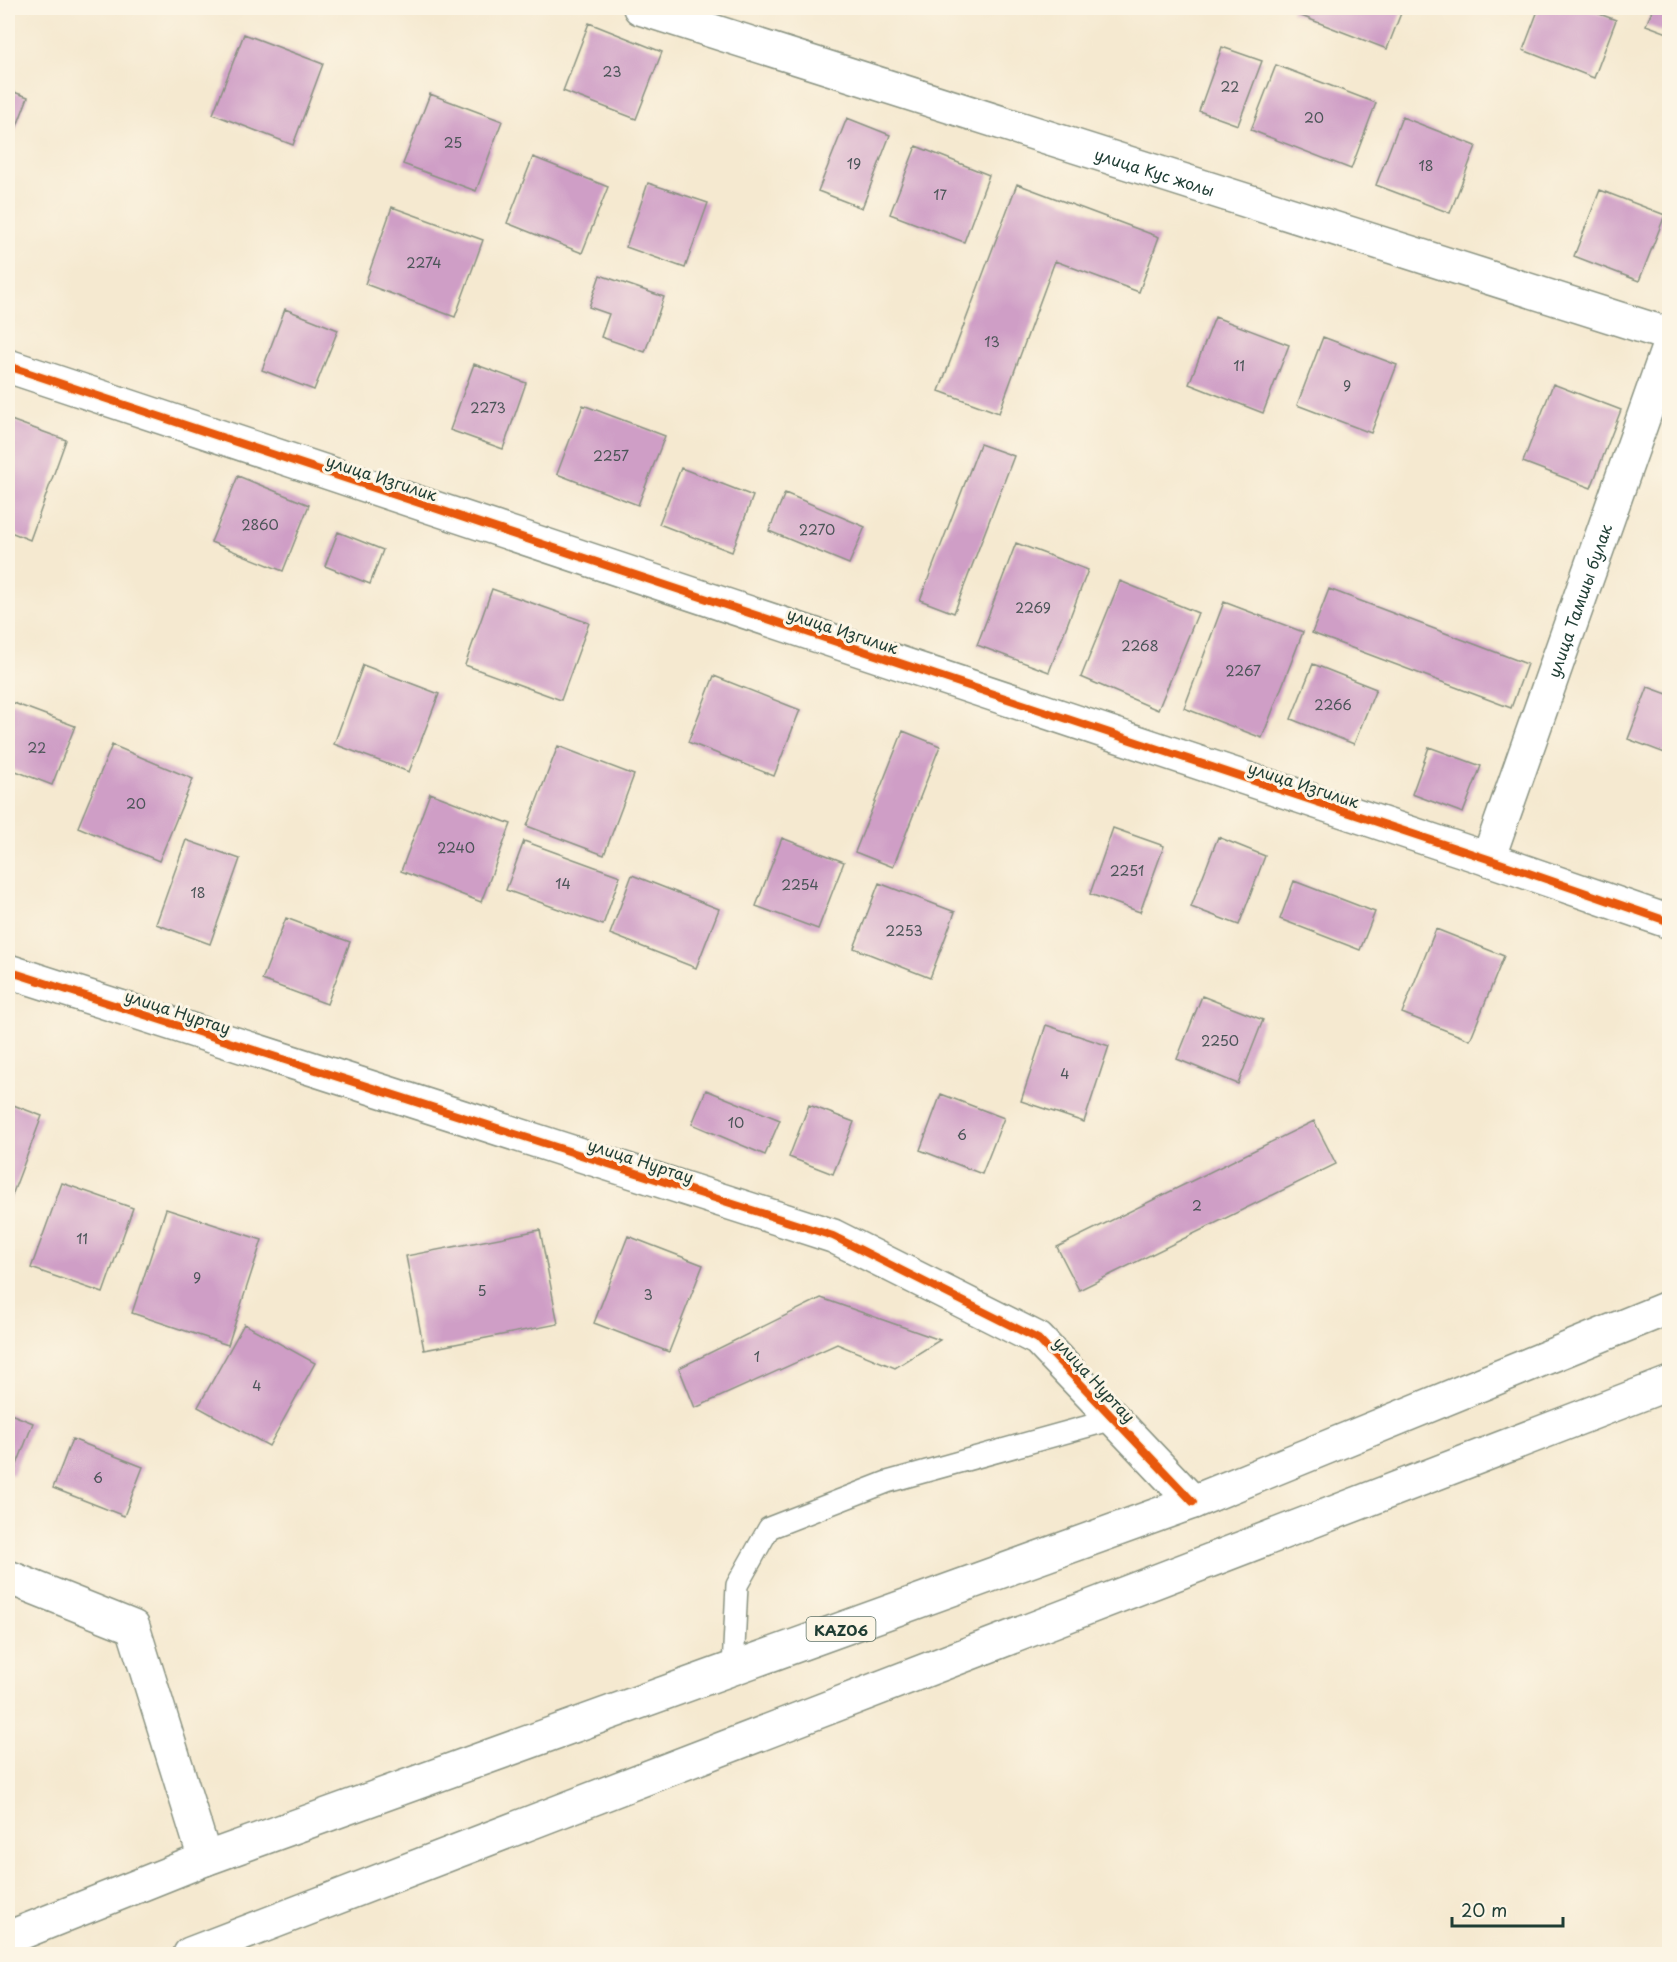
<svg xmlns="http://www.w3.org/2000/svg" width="1677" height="1962" font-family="'Playpen Sans',sans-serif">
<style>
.building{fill:#cf9ec6}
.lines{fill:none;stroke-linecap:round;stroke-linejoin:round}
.lane-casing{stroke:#8a9382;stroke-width:24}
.street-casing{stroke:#8a9382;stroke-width:36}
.highway-casing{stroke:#8a9382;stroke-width:36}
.lane{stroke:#fff;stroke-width:21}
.street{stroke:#fff;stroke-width:33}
.highway{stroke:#fff;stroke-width:33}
.cycleway-casing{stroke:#fcf5e5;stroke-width:11}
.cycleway{stroke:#e8590c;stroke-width:8}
.labels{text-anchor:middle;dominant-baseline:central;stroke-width:6;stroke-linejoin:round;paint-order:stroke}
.number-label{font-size:14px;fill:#4b5558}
.shield{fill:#fcf5e5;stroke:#617469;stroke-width:1.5}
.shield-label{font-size:15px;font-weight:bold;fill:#1f3d34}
.street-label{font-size:16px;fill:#1f3d34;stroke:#fcf5e5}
</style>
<rect width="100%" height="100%" fill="#fcf5e5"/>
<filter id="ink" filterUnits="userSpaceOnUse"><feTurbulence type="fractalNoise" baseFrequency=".0167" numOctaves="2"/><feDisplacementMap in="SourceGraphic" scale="12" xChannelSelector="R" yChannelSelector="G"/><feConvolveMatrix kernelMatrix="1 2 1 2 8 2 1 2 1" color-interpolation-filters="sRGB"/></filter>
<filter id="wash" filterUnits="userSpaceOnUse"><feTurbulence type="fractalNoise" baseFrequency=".008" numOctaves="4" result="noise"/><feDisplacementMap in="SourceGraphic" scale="24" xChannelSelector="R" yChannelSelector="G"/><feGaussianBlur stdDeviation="1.35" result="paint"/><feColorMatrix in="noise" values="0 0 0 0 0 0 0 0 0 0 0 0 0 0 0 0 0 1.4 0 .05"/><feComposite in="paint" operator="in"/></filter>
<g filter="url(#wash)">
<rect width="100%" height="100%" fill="#f5e9d0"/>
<g id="blocks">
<path class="building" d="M1293,8H1403L1387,49L1291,12Z
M1539,8H1583L1616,20L1594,78L1523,50Z
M1653,8H1670V34L1646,25Z
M589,23L662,52L636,119L563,91Z
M244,34L323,64L293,145L213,114Z
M1222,47L1262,61L1238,125L1199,111Z
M1276,65L1376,103L1351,169L1251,130Z
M8,90L28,97L8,150Z
M430,94L502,121L476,191L403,164Z
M1402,117L1476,146L1450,213L1376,185Z
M847,118L890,135L862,208L818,191Z
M916,146L989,175L964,242L890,214Z
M533,157L608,187L582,253L507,223Z
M648,183L708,203L685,268L626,247Z
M1017,184L1159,237L1139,292L1055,261L999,413L939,391Z
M1600,190L1665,215L1639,281L1574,256Z
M392,207L483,240L455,317L365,284Z
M600,275L664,297L645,352L601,337L609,314L589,307Z
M285,309L338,330L314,390L262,370Z
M1215,317L1289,345L1263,413L1189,384Z
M1323,337L1397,365L1371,433L1297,405Z
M474,364L526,383L503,449L450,430Z
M1553,384L1621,410L1591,488L1523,462Z
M583,405L665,436L638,505L557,474Z
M8,419L66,440L30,540L8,531Z
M980,444L1014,456L954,613L920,600Z
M681,468L753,496L732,552L659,524Z
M238,476L309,505L283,571L211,542Z
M785,493L865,527L849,564L769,531Z
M338,532L383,550L370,584L325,566Z
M1016,543L1088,570L1049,672L977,645Z
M1120,581L1198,613L1158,710L1081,677Z
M492,589L589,623L561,700L465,665Z
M1329,589L1527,664L1511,708L1312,633Z
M1224,602L1303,632L1262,738L1184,708Z
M1313,664L1376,689L1354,744L1291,719Z
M363,665L439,694L409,772L334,744Z
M714,676L800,710L774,776L688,742Z
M1648,687L1670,695V755L1628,739Z
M11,702L75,726L52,785L8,768V712Z
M903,731L940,746L893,867L855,852Z
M112,745L193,779L159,861L78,827Z
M558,746L634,775L604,855L527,826Z
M1429,747L1481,766L1463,813L1412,794Z
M430,793L511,824L481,902L401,871Z
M1113,828L1164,846L1140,912L1090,894Z
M1218,837L1265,856L1239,925L1191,907Z
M782,838L844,862L818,929L756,906Z
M186,840L240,859L210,944L156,924Z
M524,841L620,876L603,925L506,890Z
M632,875L719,909L696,968L610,934Z
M1294,881L1375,912L1360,950L1280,919Z
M879,883L955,912L930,978L854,948Z
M286,918L350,942L327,1004L262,980Z
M1436,929L1504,956L1470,1040L1402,1013Z
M1202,996L1263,1020L1238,1084L1177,1059Z
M1046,1025L1109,1046L1084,1122L1021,1101Z
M706,1090L780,1120L765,1155L692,1124Z
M941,1094L1004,1118L982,1174L920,1150Z
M8,1103L42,1116L8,1206Z
M809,1105L854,1122L833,1174L789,1157Z
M1314,1121L1336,1164L1079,1290L1057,1247Z
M62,1183L133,1208L103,1293L31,1268Z
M166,1209L262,1240L228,1345L132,1313Z
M540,1230L558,1324L424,1350L406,1256Z
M628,1236L703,1265L669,1352L594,1323Z
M821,1298L940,1340L895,1368L837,1344L695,1408L679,1368Z
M244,1324L315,1363L269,1446L198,1407Z
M8,1413L33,1423L13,1475L8,1473Z
M72,1439L143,1467L124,1516L53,1488Z"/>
</g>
</g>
<g filter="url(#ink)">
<use href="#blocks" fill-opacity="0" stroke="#8a9382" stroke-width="1.5"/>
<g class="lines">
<g class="lane-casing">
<path id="lane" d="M733,1668L737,1585L769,1528L887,1482L1114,1419"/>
</g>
<g class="street-casing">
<g id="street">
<path id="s1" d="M640,8L1670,335"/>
<path d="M8,366L1488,859L1670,922"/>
<path id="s2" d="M1488,859L1670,342"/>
<path d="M8,971L833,1236L1038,1339L1193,1502"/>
<path d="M8,1577L133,1627L205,1859"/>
</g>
</g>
<g class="highway-casing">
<path id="highway" d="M8,1938L205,1859L1193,1502L1670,1307
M190,1954L1670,1383"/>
</g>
<use href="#lane" class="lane"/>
<use href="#street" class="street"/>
<use href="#highway" class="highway"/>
<g class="cycleway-casing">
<path id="cycleway" d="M8,366L1488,859L1670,922
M8,971L833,1236L1038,1339L1193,1502"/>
</g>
<use href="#cycleway" class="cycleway"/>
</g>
</g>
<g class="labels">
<g class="number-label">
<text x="612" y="71">23</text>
<text x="1230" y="86">22</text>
<text x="1314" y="117">20</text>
<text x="453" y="142">25</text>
<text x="854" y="163">19</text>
<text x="1426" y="165">18</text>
<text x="940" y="194">17</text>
<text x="424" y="262">2274</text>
<text x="992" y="341">13</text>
<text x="1239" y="365">11</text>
<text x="1347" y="385">9</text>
<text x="488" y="407">2273</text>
<text x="611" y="455">2257</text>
<text x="260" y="524">2860</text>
<text x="817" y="529">2270</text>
<text x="1033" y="607">2269</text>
<text x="1140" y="645">2268</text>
<text x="1243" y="670">2267</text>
<text x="1333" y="704">2266</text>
<text x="37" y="747">22</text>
<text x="136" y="803">20</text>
<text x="456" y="847">2240</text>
<text x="1127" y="870">2251</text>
<text x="563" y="883">14</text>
<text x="800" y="884">2254</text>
<text x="198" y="892">18</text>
<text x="904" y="930">2253</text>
<text x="1220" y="1040">2250</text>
<text x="1065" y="1073">4</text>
<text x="736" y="1122">10</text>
<text x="962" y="1134">6</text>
<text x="1197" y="1205">2</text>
<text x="82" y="1238">11</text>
<text x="197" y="1277">9</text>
<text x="482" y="1290">5</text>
<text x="648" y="1294">3</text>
<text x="757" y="1356">1</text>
<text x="257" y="1385">4</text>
<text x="98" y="1477">6</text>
</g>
<rect class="shield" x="806.5" y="1617" width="69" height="24" rx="4.5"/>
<g class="shield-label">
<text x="841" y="1629">KАZ06</text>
</g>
<g class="street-label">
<text stroke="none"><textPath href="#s1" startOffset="540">улица Кус жолы</textPath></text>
<text transform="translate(382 477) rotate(18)">улица Изгилик</text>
<text stroke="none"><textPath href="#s2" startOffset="274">улица Тамшы булак</textPath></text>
<text transform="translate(843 630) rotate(18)">улица Изгилик</text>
<text transform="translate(1304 784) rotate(18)">улица Изгилик</text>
<text transform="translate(178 1011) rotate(18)">улица Нуртау</text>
<text transform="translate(641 1160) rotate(18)">улица Нуртау</text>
<text transform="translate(1095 1379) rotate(47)">улица Нуртау</text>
</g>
</g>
<rect width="1677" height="1962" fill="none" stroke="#fcf5e5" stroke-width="30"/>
<path d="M1452 1917v9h111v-9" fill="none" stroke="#1f3d34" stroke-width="3"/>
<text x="1461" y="1917" font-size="18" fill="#1f3d34" stroke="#fcf5e5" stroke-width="4.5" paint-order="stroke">20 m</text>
</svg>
